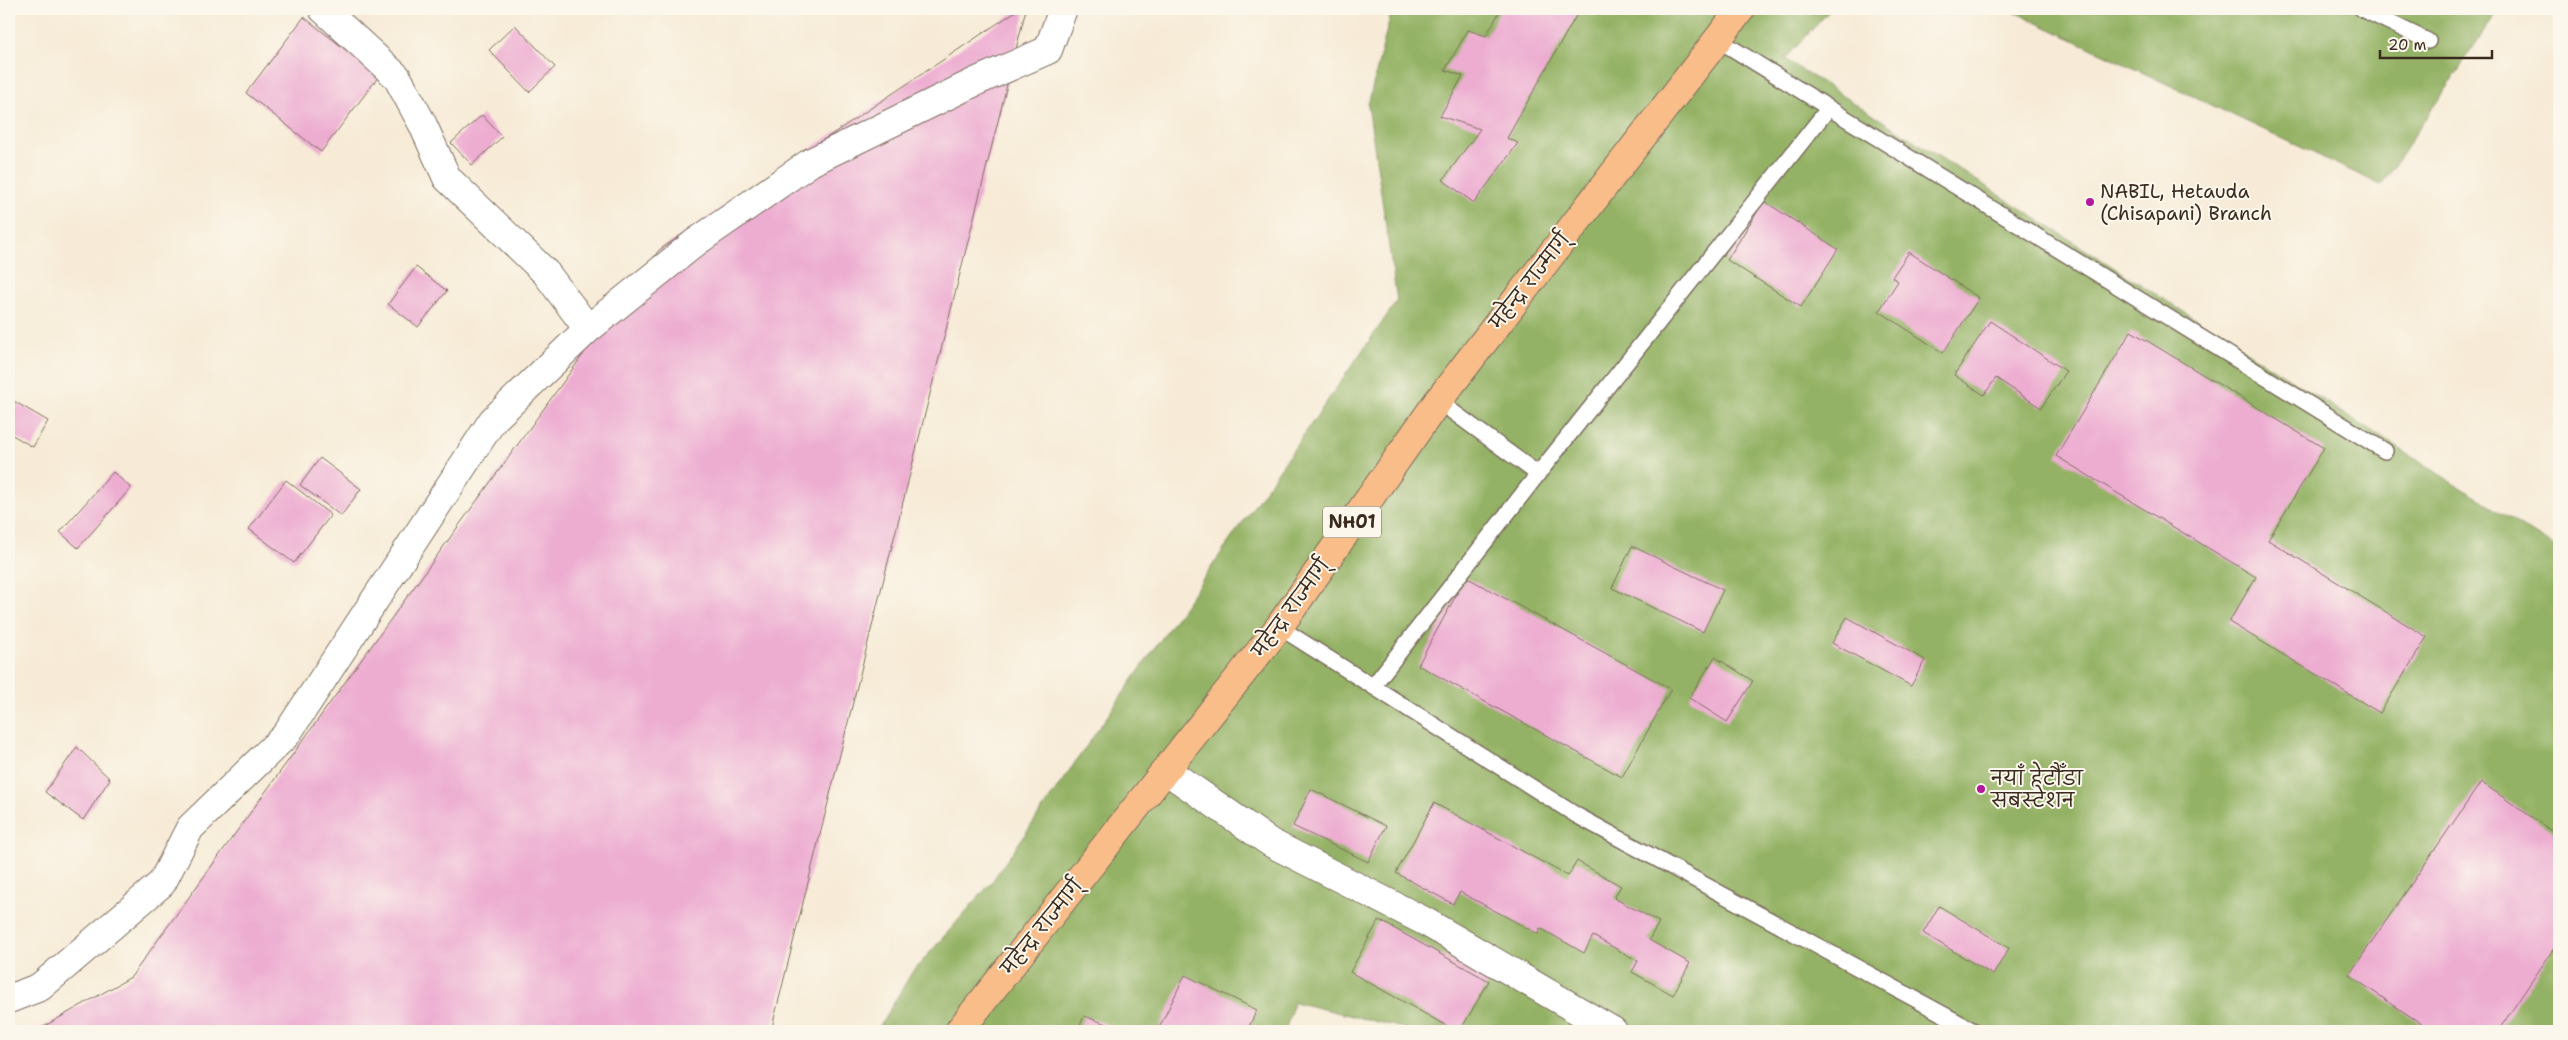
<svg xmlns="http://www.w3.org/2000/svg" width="2568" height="1040" font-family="'Shantell Sans','Playpen Sans Deva',sans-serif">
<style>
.forest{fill:#94b265;stroke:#686e42}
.building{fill:#edadd1}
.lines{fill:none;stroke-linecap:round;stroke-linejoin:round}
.service-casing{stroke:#7d6e5f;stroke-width:18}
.minor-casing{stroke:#7d6e5f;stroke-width:30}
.trunk-casing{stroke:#7d6e5f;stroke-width:30}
.service{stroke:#fff;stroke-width:15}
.minor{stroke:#fff;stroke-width:28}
.trunk{stroke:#f8bd89;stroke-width:28}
.poi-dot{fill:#b5179e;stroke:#fbf7ec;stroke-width:2}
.labels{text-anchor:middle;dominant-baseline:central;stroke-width:4;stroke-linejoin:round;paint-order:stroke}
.shield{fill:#fbf7ec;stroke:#75685c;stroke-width:1}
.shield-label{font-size:18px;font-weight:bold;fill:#3b2a1e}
.poi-label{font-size:19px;fill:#3b2a1e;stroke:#fbf7ec;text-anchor:start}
.street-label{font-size:19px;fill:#3b2a1e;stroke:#fbf7ec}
</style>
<rect width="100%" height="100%" fill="#fbf7ec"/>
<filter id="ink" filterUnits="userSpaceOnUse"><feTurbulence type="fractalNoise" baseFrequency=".02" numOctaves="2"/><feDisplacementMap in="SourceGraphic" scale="10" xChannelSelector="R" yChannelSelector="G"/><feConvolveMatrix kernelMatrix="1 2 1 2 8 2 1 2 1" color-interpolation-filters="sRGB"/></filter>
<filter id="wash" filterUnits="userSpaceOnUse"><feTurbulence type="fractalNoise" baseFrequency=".0096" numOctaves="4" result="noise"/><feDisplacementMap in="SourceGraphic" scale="20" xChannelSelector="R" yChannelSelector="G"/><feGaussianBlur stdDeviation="1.12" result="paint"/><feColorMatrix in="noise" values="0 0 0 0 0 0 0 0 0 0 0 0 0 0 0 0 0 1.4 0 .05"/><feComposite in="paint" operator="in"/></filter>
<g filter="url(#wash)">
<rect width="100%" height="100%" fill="#f7ebd7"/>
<path class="forest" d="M1392,9H1831L1785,59L2559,550V1031H1415L1294,1002L1285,1031H877L911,974L991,883L1397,301L1368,105Z
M2008,9H2499L2381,185Z"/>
<g id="blocks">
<path class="building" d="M1019,9H1026L771,1031H36L131,977L659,250Z
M1501,9H1580L1507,138L1518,143L1474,203L1443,180L1480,129L1440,116L1463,76L1445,70L1468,30L1486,36Z
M304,17L379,76L321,152L246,93Z
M515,25L555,67L529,92L489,50Z
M482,115L502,137L472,165L451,143Z
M1764,201L1838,249L1801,307L1727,260Z
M1909,252L1979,298L1943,353L1879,311L1898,281L1892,277Z
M416,267L447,291L418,327L388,304Z
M1990,321L2066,371L2041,408L1996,378L1984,395L1954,375Z
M2131,331L2324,448L2268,540L2427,637L2380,713L2229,622L2256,577L2056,456Z
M10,399L48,421L33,447L9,433Z
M320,458L361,489L341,516L300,485Z
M113,472L131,488L78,548L60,532Z
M286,480L331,515L294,563L249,529Z
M1632,546L1723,590L1703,632L1612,588Z
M1466,577L1671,689L1622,777L1418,665Z
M1847,617L1925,660L1911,686L1832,643Z
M1715,657L1753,681L1727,722L1689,698Z
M77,747L110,779L83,820L45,792Z
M2481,782L2559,836V941L2498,1031H2432L2349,975Z
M1311,789L1386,826L1368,862L1293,826Z
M1434,803L1568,876L1577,861L1621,886L1614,898L1659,922L1649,940L1690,963L1673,995L1632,972L1638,961L1593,936L1584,953L1540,928L1538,934L1460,892L1453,904L1396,873Z
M1939,906L2009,948L1993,975L1923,933Z
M1379,920L1489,981L1460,1031H1456L1350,972Z
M1185,975L1257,1010L1247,1031L1158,1030Z
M1084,1016L1109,1025L1107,1031H1078Z"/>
</g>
</g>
<g filter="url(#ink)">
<use href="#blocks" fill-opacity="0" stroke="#7d6e5f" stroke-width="1"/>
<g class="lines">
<g class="service-casing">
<path id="service" d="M2362,9L2428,41
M1717,39L2385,451
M1438,401L1538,474
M1279,627L1576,815L1974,1031
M1373,686L1538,474L1828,109"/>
</g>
<g class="minor-casing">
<path id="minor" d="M323,9L397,77L422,123L447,178L546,273L588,329
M1167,771L1271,843L1426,922L1613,1031
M9,999L40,987L162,883L190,828L286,735L493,420L588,329L696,242L811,162L975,82L1048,50L1063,9"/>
</g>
<g class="trunk-casing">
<path id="trunk" d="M959,1031L1279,627L1438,401L1741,9"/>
</g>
<use href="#service" class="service"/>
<use href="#minor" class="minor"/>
<use href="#trunk" class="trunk"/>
</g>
</g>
<g class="poi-dot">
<circle cx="2090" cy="202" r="5"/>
<circle cx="1981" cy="789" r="5"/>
</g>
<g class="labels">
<rect class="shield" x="1323" y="506.5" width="58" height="31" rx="4"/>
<g class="shield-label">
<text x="1352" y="522">NH01</text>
</g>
<g class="poi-label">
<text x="2100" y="191">NABIL, Hetauda<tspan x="2100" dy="22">(Chisapani) Branch</tspan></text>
<text x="1991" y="778">नयाँ हेटौँडा<tspan x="1991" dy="22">सबस्टेशन</tspan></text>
</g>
<g class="street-label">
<text transform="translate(1530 281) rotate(-52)">महेन्द्र राज्मार्ग्</text>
<text transform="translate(1291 608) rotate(-54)">महेन्द्र राज्मार्ग्</text>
<text transform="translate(1042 927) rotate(-51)">महेन्द्र राज्मार्ग्</text>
</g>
</g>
<rect width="2568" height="1040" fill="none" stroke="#fbf7ec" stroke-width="30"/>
<path d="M2380 50v8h112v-8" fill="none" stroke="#3b2a1e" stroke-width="2.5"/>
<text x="2388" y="50" font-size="15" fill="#3b2a1e" stroke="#fbf7ec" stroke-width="4" paint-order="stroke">20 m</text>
</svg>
